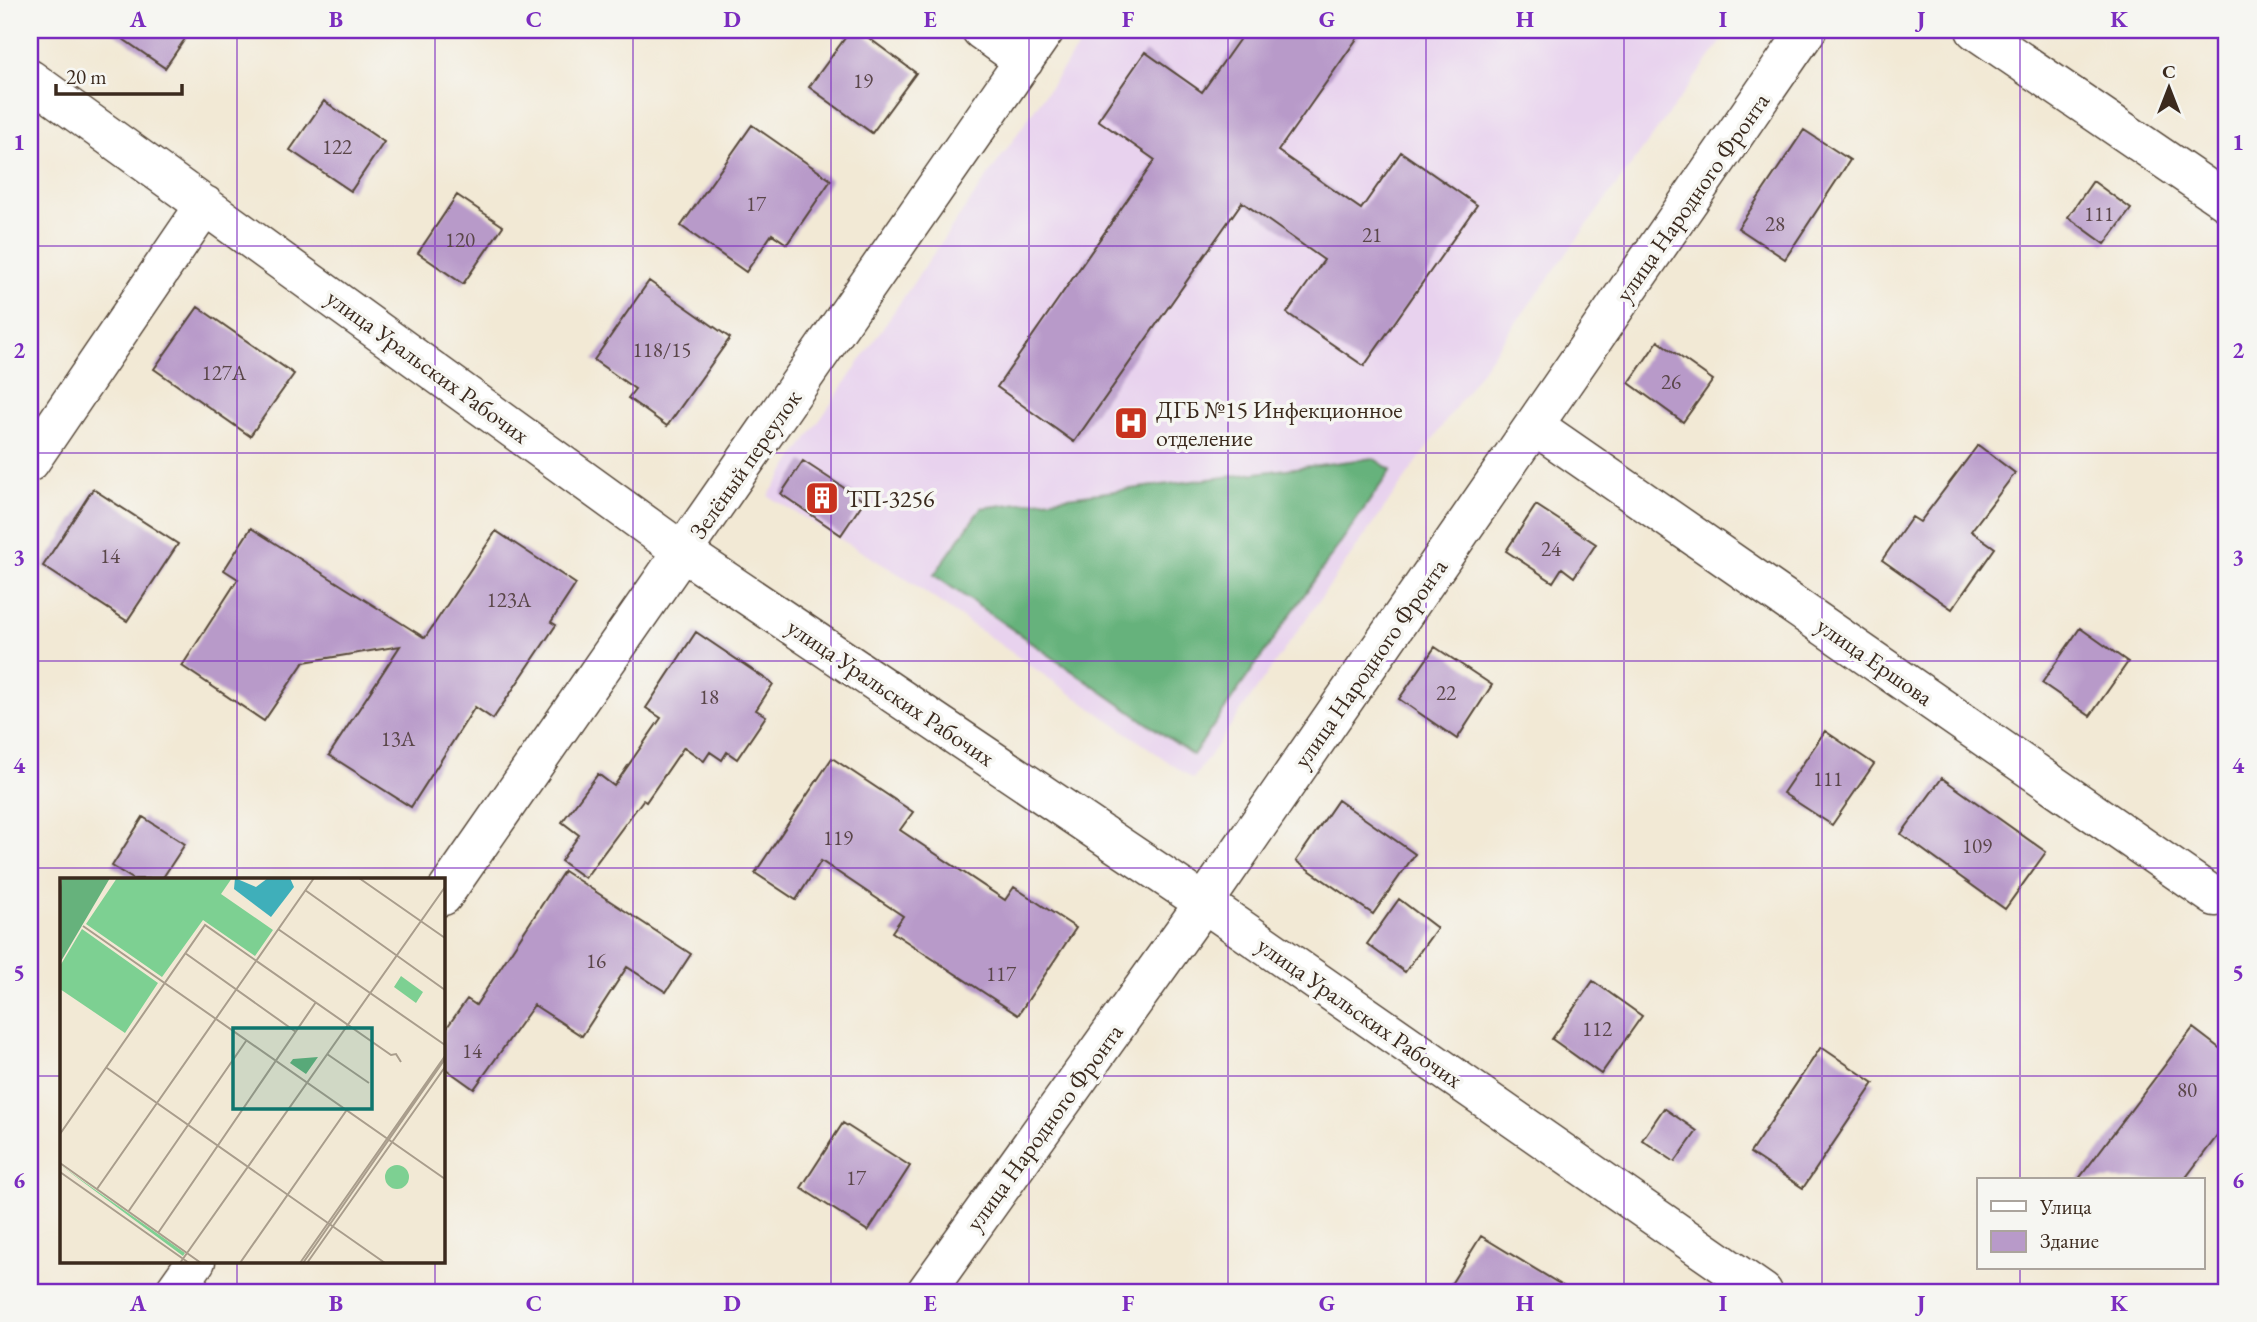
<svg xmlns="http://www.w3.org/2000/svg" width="2257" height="1322" font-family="'EB Garamond',serif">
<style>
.built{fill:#e8d2ee}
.forest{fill:#66b27c;stroke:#506e4d;stroke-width:2}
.building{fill:#b89ac9}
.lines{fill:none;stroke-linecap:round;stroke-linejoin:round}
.minor-casing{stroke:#564739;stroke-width:41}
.minor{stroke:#fff;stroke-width:38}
.grid{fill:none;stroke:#7b2cbf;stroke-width:2;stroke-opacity:0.55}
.labels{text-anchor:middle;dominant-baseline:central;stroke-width:7;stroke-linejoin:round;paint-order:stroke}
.number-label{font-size:21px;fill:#5a4649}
.street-label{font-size:24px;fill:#3b2a1e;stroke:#f6f6f2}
.poi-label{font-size:24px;fill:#3b2a1e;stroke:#f6f6f2;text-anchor:start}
.inset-road{fill:none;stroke:#a99d8c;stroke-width:2}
.view{fill:#0f766e;fill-opacity:0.15;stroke:#0f766e;stroke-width:3.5}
.inset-edge{fill:none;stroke:#3b2a1e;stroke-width:3.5}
.neatline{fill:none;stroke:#7b2cbf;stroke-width:2.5}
.grid-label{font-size:23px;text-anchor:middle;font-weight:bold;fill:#7b2cbf}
</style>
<rect width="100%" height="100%" fill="#f6f6f2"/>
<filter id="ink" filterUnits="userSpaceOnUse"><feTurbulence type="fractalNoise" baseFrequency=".0143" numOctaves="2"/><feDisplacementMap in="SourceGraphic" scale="14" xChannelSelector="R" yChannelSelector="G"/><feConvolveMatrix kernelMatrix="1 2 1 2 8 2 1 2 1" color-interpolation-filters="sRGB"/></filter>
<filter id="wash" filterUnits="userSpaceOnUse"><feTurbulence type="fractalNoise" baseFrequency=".00686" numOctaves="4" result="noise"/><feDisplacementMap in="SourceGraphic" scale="28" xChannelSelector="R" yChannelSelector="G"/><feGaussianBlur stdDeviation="1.57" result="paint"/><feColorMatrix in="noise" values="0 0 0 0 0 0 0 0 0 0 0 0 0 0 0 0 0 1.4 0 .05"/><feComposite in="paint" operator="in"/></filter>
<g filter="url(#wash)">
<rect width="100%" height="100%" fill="#f2e9d5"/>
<path class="built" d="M1090,30H1730L1496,350L1193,779L902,576L768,496L929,260Z"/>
<path class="forest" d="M1373,458L1391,470L1193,755L934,575L981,508Z"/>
<g id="blocks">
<path class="building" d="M110,30H191L165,68Z
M851,30H858L916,73L872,133L809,87Z
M1246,30H1363L1278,151L1361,209L1401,152L1477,205L1364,366L1287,313L1324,260L1242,202L1074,442L997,387L1155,160L1098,120L1145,52L1202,92Z
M324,101L384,142L351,191L290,150Z
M752,125L831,180L787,244L772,234L746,272L681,226Z
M1804,130L1850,160L1785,259L1738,228Z
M2093,181L2131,209L2105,244L2068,217Z
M457,195L503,226L463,284L418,253Z
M649,281L730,338L667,426L628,398L635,389L594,360Z
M198,307L294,374L250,436L154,369Z
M1658,341L1713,380L1683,422L1629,383Z
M1978,445L2015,473L1971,531L1995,548L1952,609L1882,560L1912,517L1920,522Z
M803,461L864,501L841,535L781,494Z
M93,489L178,544L127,621L43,566Z
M1536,505L1596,544L1574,577L1562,568L1553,582L1506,551Z
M251,528L425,638L496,531L576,584L551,622L556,625L493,719L475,707L411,807L329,755L400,646L304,662L264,721L182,666L238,579L224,570Z
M2080,628L2128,662L2090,716L2042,683Z
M696,632L773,684L756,710L766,716L737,759L727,752L722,760L710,752L704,761L684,747L646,802L643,800L585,878L561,861L579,835L562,822L598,774L614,786L661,718L646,708Z
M1435,647L1492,685L1457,739L1399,699Z
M1825,731L1874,764L1832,825L1783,793Z
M832,758L913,812L900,830L1005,900L1014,887L1076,928L1018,1015L892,932L903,916L821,861L796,900L755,873Z
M1942,778L2046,852L2005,909L1901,834Z
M1338,800L1415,854L1373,914L1296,861Z
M143,817L185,844L162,879H133L112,866Z
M564,871L691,954L666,992L627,967L582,1036L534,1005L474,1089L443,1067V1033L467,999L476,1005Z
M1399,899L1437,928L1405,972L1367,944Z
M1593,981L1642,1016L1601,1074L1552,1039Z
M2193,1028L2227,1054V1123L2184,1180H2078Z
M1821,1047L1874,1083L1803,1188L1750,1153Z
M1664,1108L1697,1131L1675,1162L1642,1140Z
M843,1123L910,1166L868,1231L801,1188Z
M1481,1236L1573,1292H1446Z"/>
</g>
</g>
<g filter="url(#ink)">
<use href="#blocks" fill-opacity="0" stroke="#564739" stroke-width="2"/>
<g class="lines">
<g class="minor-casing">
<path id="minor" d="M981,30L1024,61
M1975,30L2227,202
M30,79L683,552L1204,903L1763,1292
M1535,426L2215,897
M30,462L205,205
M443,896L1045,30
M174,1292L196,1261
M926,1292L1204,903L1807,30"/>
</g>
<use href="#minor" class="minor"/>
</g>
</g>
<path class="grid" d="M237,30V879M435,30V879M633,30V1292M831,30V1292M1029,30V1292M1228,30V1292M1426,30V1292M1624,30V1292M1822,30V1292M2020,30V1180M30,246H2227M30,453H2227M30,661H2227M30,868H2227M30,1076H61M443,1076H2227M237,1261V1292M435,1261V1292M2020,1268V1292"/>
<defs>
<g id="hospital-square" transform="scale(1.75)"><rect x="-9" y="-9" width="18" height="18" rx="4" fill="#c8321e" stroke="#f6f6f2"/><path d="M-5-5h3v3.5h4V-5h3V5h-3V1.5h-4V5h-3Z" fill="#fff"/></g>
<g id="building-square" transform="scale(1.75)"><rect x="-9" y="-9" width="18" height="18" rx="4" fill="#c8321e" stroke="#f6f6f2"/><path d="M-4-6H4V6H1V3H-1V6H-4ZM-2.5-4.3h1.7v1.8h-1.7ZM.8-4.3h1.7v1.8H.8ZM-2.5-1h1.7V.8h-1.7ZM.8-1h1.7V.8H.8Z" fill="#fff"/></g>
</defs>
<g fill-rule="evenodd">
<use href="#hospital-square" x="1131" y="423"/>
<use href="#building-square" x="822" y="498"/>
</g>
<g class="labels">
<g class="number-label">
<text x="863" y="80">19</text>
<text x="337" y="146">122</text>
<text x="756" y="203">17</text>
<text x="2099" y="213">111</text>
<text x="1775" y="223">28</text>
<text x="1372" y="234">21</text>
<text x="460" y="239">120</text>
<text x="662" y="349">118/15</text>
<text x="224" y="372">127А</text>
<text x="1671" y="381">26</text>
<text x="1551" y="548">24</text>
<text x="110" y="555">14</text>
<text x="509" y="599">123А</text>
<text x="1446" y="692">22</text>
<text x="709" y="696">18</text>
<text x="398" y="738">13А</text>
<text x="1828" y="778">111</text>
<text x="838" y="837">119</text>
<text x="1977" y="845">109</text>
<text x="596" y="960">16</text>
<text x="1001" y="973">117</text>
<text x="1597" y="1028">112</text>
<text x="472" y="1050">14</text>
<text x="2187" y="1089">80</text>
<text x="856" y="1177">17</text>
</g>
<g class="street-label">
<text transform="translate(1692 197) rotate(-55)">улица Народного Фронта</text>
<text transform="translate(428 366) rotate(36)">улица Уральских Рабочих</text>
<text transform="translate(745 464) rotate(-55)">Зелёный переулок</text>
<text transform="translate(1875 661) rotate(35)">улица Ершова</text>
<text transform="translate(1370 663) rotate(-55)">улица Народного Фронта</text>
<text transform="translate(891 692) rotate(34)">улица Уральских Рабочих</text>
<text transform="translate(1360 1012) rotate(35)">улица Уральских Рабочих</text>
<text transform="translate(1044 1127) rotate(-54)">улица Народного Фронта</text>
</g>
<g class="poi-label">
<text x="1156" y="409">ДГБ №15 Инфекционное<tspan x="1156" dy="28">отделение</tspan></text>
<text x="846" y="498">ТП-3256</text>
</g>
</g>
<g transform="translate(60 878)">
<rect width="385" height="385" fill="#f2e9d5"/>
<path d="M57,0H172L161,16L213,52L195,78L143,42L102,99L26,46ZM22,51L98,105L65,155L0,111V88ZM341,98L363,114L356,125L334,109ZM0,287L125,375L123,378ZM325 299a12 12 0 1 1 24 0a12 12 0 1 1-24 0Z" fill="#7dd092"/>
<path d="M2,0H50L0,85V18ZM258,179L246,196L230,185L233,181Z" fill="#66b27c"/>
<path d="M175,0L196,9L208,0H230L234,9L211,39L174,11Z" fill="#3fafba"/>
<path class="inset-road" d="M299,0L385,60M245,12L385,112M23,48L385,301M218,51L385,167M125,75L236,154M267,176L309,205M47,190L325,385M0,256L145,47L331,177L336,176L341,184M0,285L141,385M0,294L129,385M37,311L254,0M68,334L186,163M98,355L256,124M120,385L385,9M180,385L286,233M240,385L385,178M243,385L385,181M247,385L385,189"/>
<path class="view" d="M173,150H312V231H173Z"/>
<rect width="385" height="385" class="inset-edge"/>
</g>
<rect width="2257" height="1322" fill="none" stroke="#f6f6f2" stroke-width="77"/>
<rect x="1977" y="1178" width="228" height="91" fill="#f6f6f2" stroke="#aba49d" stroke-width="2"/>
<rect x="1991" y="1201" width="35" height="10" fill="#ffffff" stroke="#aba49d" stroke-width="2"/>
<text x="2040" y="1214" font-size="21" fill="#3b2a1e">Улица</text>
<rect x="1991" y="1231" width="35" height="21" fill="#b89ac9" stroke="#aba49d" stroke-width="2"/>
<text x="2040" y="1248" font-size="21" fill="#3b2a1e">Здание</text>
<g transform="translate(2169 88)" stroke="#f6f6f2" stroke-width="5" paint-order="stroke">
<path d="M0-5L12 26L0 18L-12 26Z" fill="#3b2a1e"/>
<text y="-10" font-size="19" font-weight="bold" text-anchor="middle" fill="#3b2a1e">С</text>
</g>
<path d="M56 84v10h126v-10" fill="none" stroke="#3b2a1e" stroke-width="3.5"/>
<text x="66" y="84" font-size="21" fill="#3b2a1e" stroke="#f6f6f2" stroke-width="5" paint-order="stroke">20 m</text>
<rect x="38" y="38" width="2180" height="1246" class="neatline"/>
<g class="grid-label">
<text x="138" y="27">A</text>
<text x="336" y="27">B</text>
<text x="534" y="27">C</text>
<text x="732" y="27">D</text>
<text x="930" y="27">E</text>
<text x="1128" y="27">F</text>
<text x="1327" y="27">G</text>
<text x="1525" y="27">H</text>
<text x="1723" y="27">I</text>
<text x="1921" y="27">J</text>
<text x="2119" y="27">K</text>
<text x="19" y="150">1</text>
<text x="2238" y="150">1</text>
<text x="19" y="358">2</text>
<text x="2238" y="358">2</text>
<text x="19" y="565">3</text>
<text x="2238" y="565">3</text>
<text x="19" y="773">4</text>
<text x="2238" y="773">4</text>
<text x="19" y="980">5</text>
<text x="2238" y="980">5</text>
<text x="19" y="1188">6</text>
<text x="2238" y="1188">6</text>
<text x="138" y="1311">A</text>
<text x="336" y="1311">B</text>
<text x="534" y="1311">C</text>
<text x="732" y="1311">D</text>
<text x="930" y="1311">E</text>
<text x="1128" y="1311">F</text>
<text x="1327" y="1311">G</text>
<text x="1525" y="1311">H</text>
<text x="1723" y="1311">I</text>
<text x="1921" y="1311">J</text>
<text x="2119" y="1311">K</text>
</g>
</svg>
